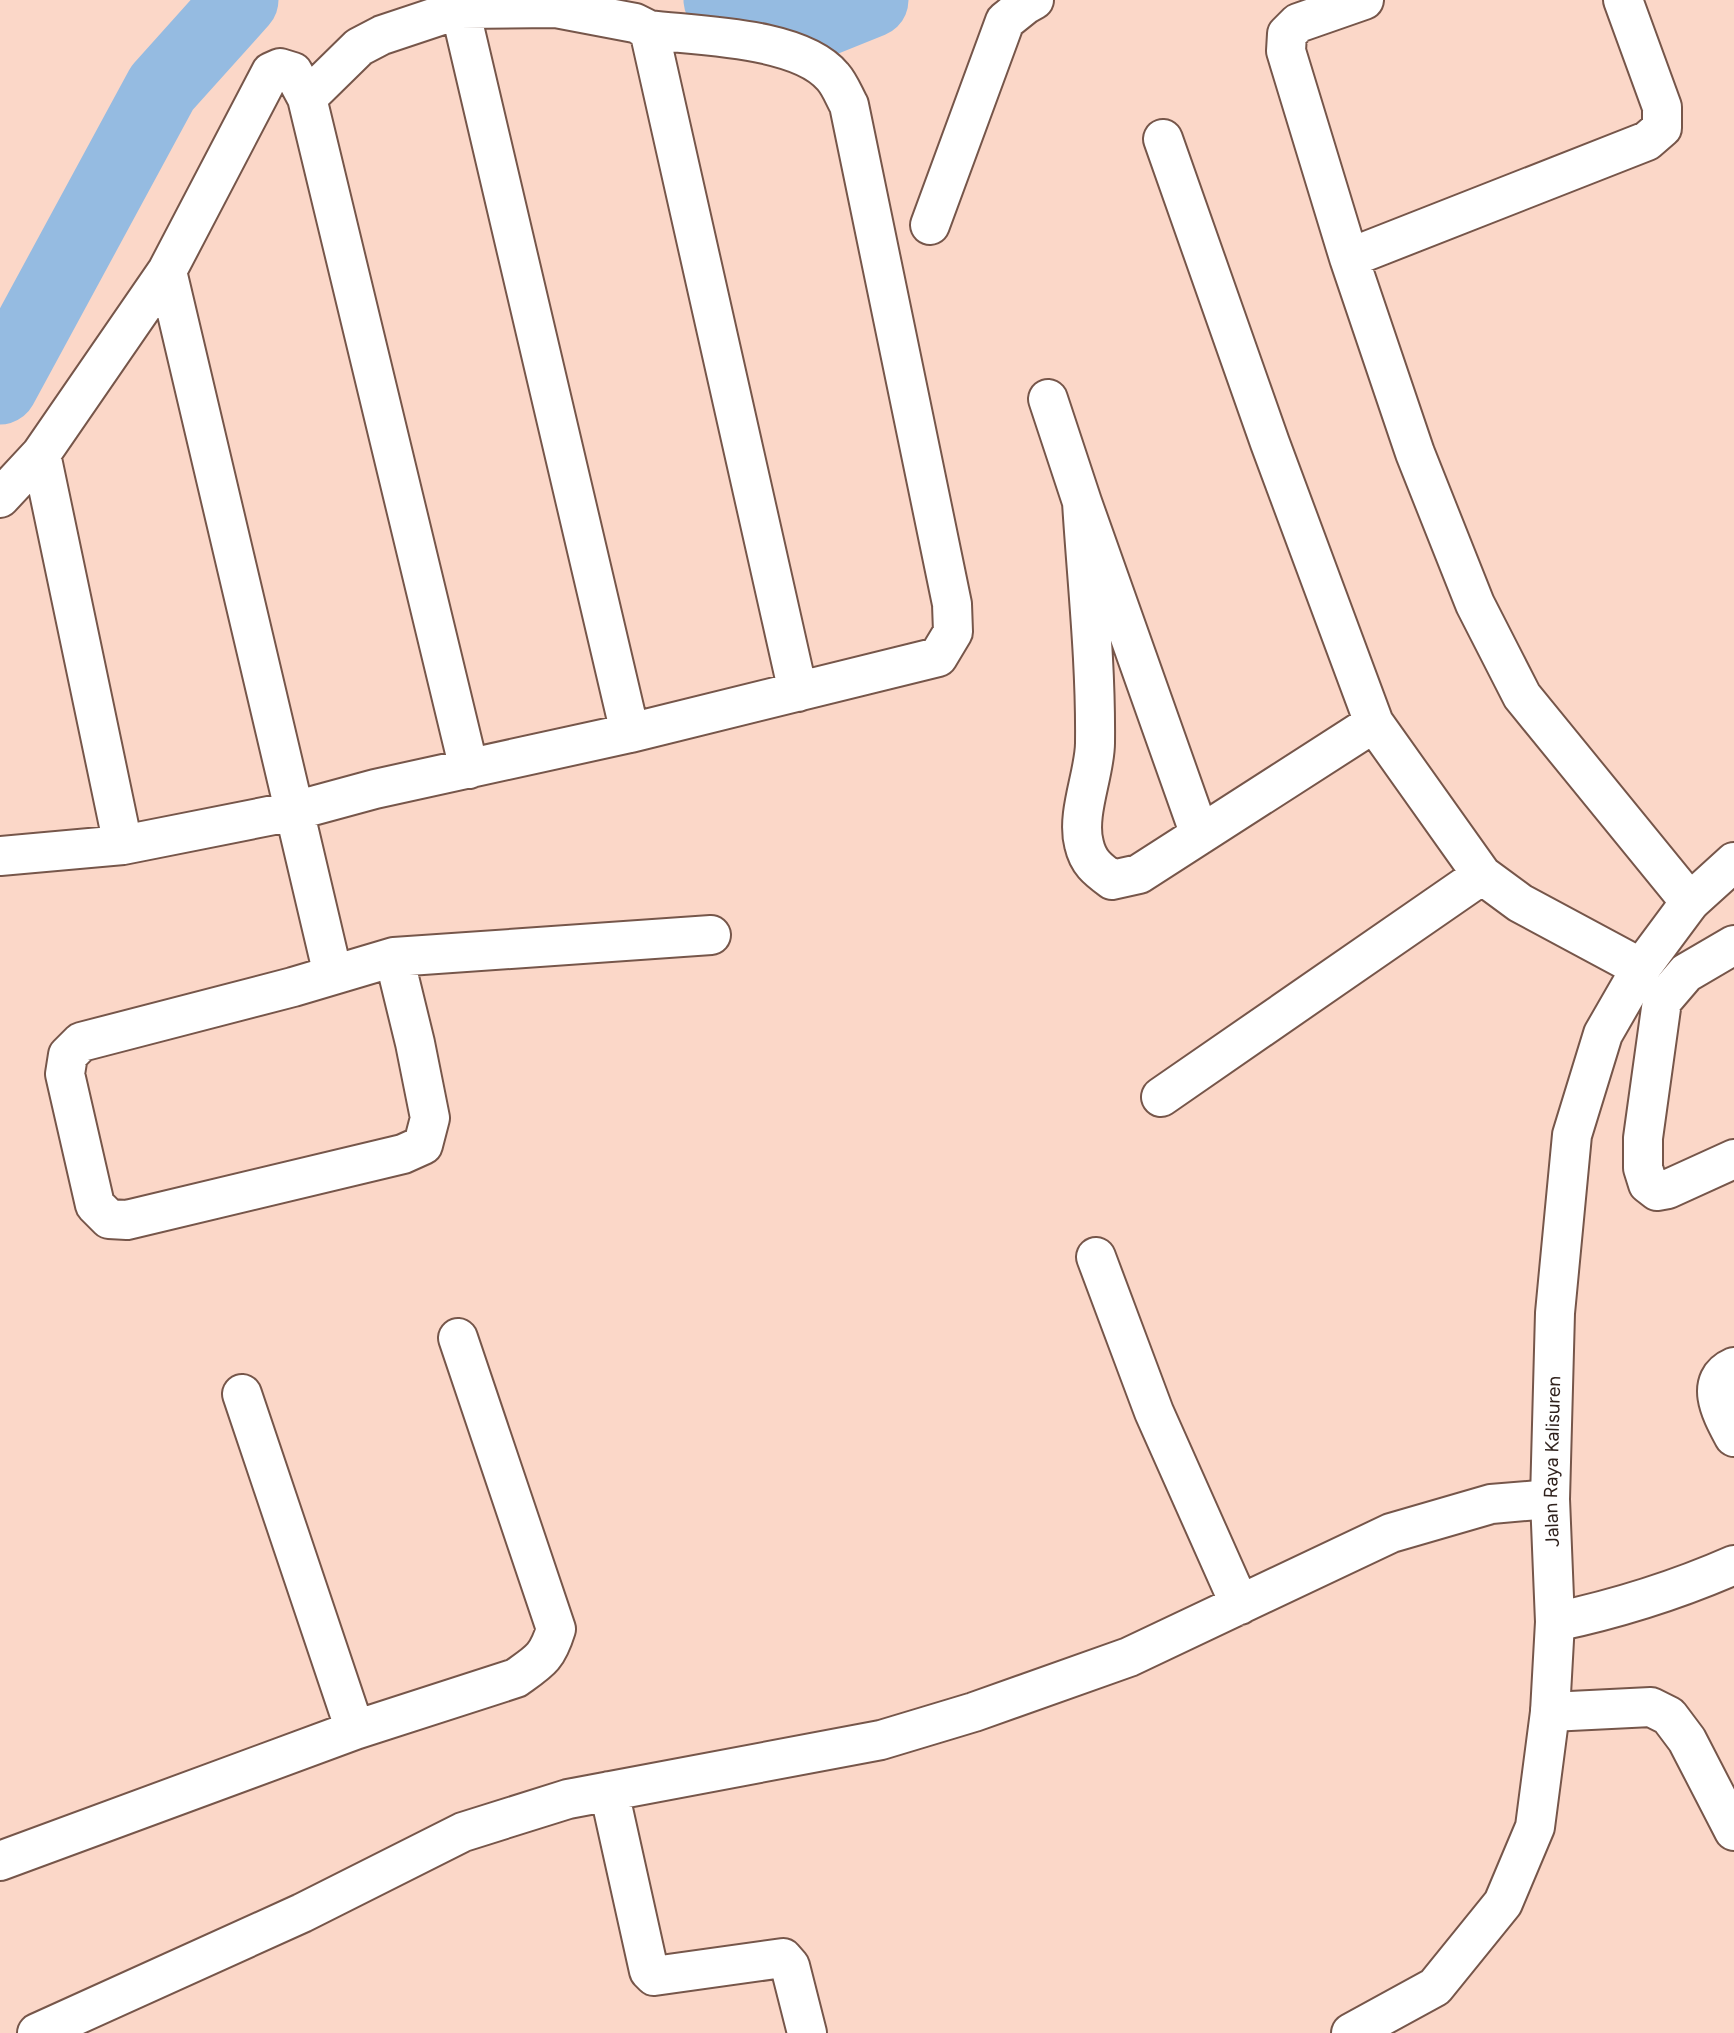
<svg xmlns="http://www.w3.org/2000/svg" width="1734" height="2033" font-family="Figtree,sans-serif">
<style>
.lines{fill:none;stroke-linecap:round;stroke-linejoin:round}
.river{stroke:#95bbe1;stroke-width:75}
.minor-casing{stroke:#76564a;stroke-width:42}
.major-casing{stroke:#76564a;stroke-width:42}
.minor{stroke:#fff;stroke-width:38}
.major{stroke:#fff;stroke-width:38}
.labels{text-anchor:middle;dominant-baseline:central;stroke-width:5;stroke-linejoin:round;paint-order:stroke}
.street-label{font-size:19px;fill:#30221d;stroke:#fee7df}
</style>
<rect width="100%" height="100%" fill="#fbd7c8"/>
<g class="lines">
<path class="river" d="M721,0L804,27L871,0
M0,387L162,88L241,0"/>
<g class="minor-casing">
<path id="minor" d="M1364,0L1298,23L1287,34L1286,51L1349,258L1415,453L1475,604L1522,696L1690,902
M460,9L630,733
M307,98L359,47L382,35L460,9L556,8L635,23L649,30L798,692
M1163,139L1270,443L1374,723L1482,875L1520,903L1641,968
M930,225L1005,21L1025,5L1034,0
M1349,258L1647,141L1662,128V107L1623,0
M167,271L333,975
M1048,399L1082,502L1200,835
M41,454L123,845
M0,498L41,454L167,271L271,72L280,68L293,72L307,98L469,769
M1082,502C1087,582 1096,662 1095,743C1095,773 1076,814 1084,844C1088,862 1097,869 1112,880L1139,874L1374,723
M0,856L123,845L294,811L375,789L630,733L938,657L953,632L952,604L849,105C844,96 840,85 833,77C800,37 699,36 649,30
M1734,945L1686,973L1662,1001L1643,1138V1168L1648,1184L1657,1191L1668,1189L1734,1159
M394,957L415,1043L430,1118L423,1145L403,1154L127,1220L109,1219L95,1205L65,1074L68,1055L81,1042L293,987L394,957L711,935
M1161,1097L1482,875
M1096,1257L1154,1412L1240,1605
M1734,1367C1702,1381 1723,1416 1734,1437
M242,1394L355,1730
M1555,1622C1616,1609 1677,1590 1734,1565
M1550,1712L1651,1707L1669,1716L1687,1740L1734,1831
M609,1791L649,1971L654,1976L783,1958L790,1966L807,2033
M0,1861L355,1730L516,1678C540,1661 547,1658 556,1629L458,1338
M37,2033L302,1913L463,1832L568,1799L881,1740L974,1712L1129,1657L1391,1533L1491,1504L1550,1499"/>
</g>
<g class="major-casing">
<g id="major">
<path id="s1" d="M1351,2033L1435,1987L1503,1903L1535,1827L1550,1712L1555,1622L1550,1499L1555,1313L1572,1135L1603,1034L1641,968L1690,902L1734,862"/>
</g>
</g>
<use href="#minor" class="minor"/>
<use href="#major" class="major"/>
</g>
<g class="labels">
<g class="street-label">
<text stroke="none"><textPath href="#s1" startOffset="653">Jalan Raya Kalisuren</textPath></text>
</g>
</g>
</svg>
